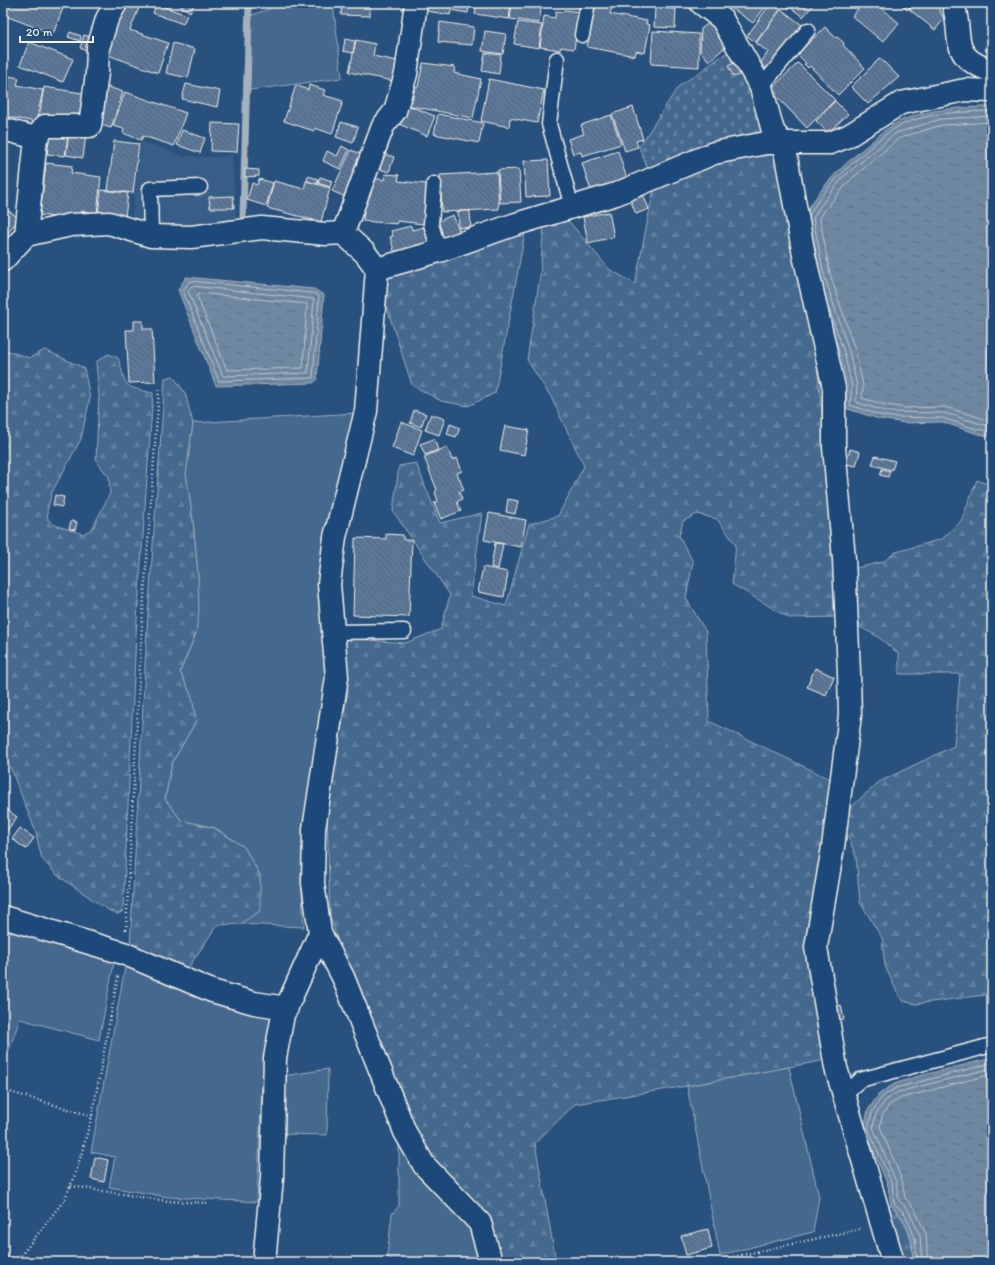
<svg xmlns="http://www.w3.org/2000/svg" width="995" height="1265" font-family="Itim,sans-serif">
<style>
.built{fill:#375d86}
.grass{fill:#45688e;stroke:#9cacbb}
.forest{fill:url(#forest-firs);stroke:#9cacbb}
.cemetery{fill:url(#cemetery-stones);stroke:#9cacbb}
.water{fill:url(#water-ripples);stroke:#a4b2be}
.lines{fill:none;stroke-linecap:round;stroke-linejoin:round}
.shore{stroke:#bec7cc;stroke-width:1}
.stream{stroke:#a4b2be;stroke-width:7}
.building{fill:url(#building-back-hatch);stroke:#f4f1e8}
.lane-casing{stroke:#f4f1e8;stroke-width:17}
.street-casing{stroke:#f4f1e8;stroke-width:25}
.path{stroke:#f4f1e8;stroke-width:2.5;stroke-dasharray:1 3;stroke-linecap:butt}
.lane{stroke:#1f4a7a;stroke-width:14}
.street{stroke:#1f4a7a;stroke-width:22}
</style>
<defs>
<pattern id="forest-firs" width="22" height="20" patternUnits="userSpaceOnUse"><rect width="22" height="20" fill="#45688e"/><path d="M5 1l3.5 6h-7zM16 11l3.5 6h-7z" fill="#607e9e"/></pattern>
<pattern id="cemetery-stones" width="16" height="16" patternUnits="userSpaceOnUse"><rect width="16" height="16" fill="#45688e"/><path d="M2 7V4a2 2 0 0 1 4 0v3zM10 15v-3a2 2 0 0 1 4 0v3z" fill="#607e9e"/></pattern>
<pattern id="water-ripples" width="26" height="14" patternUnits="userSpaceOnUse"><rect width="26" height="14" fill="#6e88a2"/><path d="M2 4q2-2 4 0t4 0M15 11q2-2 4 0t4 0" fill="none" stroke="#5f6e7d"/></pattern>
<pattern id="building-back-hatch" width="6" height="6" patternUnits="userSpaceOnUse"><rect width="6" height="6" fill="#5b7899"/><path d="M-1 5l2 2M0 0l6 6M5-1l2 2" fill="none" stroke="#536274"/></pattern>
</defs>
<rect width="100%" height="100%" fill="#28517e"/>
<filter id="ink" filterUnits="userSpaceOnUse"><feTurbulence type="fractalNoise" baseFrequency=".025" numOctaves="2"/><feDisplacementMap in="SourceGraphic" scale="8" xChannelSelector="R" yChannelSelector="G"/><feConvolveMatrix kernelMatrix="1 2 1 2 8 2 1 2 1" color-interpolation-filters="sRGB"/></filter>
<g filter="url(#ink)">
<path class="built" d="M141,141L184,156L222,157L232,154L237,225L153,229L131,221Z"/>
<path class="grass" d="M285,3H333L342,78L250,90L252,15Z
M356,413L341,476L323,537L320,589L326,679L305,828L301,879L304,927L240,924L259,911L260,875L244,847L215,828L181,820L165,799L172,763L196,721L192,697L180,672L196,633L198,575L193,521L186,474L193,423Z
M3,924L115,957L99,1040L20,1019L3,1066Z
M126,962L274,1011L262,1081L257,1202L169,1197L109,1187L115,1157L91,1152Z
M789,1067L819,1197L813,1232L720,1255L687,1086Z
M328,1069L327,1135L281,1134L283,1076Z
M399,1145L406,1148L466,1215L486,1262H399L387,1257L392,1214L399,1206Z"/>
<path class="forest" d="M770,150L780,156L816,355L831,501L838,617L789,618L732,584L736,545L717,519L697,514L683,521L679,536L693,562L686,598L706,632L709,721L834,781L820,882L826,1060L687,1086L575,1104L535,1143L556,1262H498L419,1146L341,951L330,916L327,812L348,691L344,638L405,643L441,629L450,595L393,511L399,466L416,463L440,523L482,513L471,596L506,606L529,524L558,516L584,466L551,397L527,360L540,276L544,222L567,219L609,269L635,284L654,188L713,163Z
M525,233L495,393L468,406L441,401L412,385L385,302L389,275L405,273L440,258Z
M3,349L29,358L45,350L84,368L90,398L81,439L52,492L47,511L48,520L55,525L83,534L92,529L110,493L109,477L96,461L99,395L96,362L108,354L118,358C128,387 120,386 153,393L136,634L123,911L118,914L108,910L57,875L42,859L35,830L3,749Z
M173,376L185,393L193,423L186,474L193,521L198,575L199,611L196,633L180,672L192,697L196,721L172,763L165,799L181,820L214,828L244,847L260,875V911L240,924L217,925L184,974L130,947L147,629L165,378Z
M977,480L992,486V994L916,1004L903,1001L897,992L885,966L882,938L860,902L856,857L844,825L850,808L879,782L954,746L960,674H899V654L877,636L860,627L851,580L856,568L883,562L896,552L942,539L961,521Z
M891,1205C908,1223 912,1237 913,1262H899L887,1210Z"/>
<path class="cemetery" d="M732,49L766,126L759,138L649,172L639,147L678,87Z"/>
<path class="water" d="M992,107V437L975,433L942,422L905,423L879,419L845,408L848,388L840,353L826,315L804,217C819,187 844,164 870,143C877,137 884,130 891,126C918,109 961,107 992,107Z
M186,277L314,289L324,295L317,380L313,383L216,386L178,290Z
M992,1058V1262H913L912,1239L901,1216L891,1205L888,1186L864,1128L868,1110L879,1094L894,1084L915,1077Z"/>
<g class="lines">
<path class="shore" d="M992,116L941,119L896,133L843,177L819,208L813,218L824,275L849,351L857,386L856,402L881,410L892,412L944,413L992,427
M992,122L942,125L899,138L848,182L824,211L820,219L830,274L855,350L863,385L862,398L882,404L905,408L945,407L992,421
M809,216C820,194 838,176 856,160C868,150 880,137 894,129C922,112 960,112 992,111
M190,281L313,293L319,296L313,378L219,381L183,291Z
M192,286L314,299L308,373L223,376L188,291Z
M199,293L307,304L303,368L227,370L197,296Z
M829,309L844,352L852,387L850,405L879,415L891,417L943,418L976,429L992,432
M917,1262L915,1238L905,1214L894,1203L892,1184L868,1128L872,1112L882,1097L896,1088L992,1063
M922,1262L920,1236L909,1211L899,1200L896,1182L873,1127L876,1114L885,1101L898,1092L992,1068
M928,1262L926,1234L914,1208L905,1198L902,1180L880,1127L882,1116L889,1105L901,1098L992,1074"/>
<path class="stream" d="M988,49L992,50
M243,216L249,3"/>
</g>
<path class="building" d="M3,3H65L53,34L3,15Z
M122,3H141L130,30L168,43L158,73L108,55Z
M176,3H195L190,12Z
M342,3H370V16L341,15Z
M422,3H469L468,13L451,10L450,15L421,10Z
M477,3H511L509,19L475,14Z
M512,3H542L539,23L510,19Z
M731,3H768L753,23L730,7Z
M771,3L780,10L756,42L747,36Z
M782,3H815L803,17L790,7L789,8Z
M863,3H876L899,23L883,42L852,16Z
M899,3H913L907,10Z
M914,3H935L937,5L944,19L935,30L909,9Z
M156,4L187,15L183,24L153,13Z
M596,4L612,7L610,14L647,21L646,24L650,25L645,53L636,51L635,56L587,47Z
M655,8L676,9L675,28L654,27Z
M781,9L802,25L769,70L760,64L768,52L756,43Z
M564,10L580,12L574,49L561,47L560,50L540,47L544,16L555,18L556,11L563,12Z
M711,21L729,44L709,61L700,51L701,29Z
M440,22L474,27L472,45L438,42Z
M518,22L542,25L539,48L514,44Z
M825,27L836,38L837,37L844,43L843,45L865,68L838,95L810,66L808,68L804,64L806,63L797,54Z
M485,31L506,34L503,54L482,51Z
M653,31L699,34V67L651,64Z
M70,32L81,36L80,41L68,37Z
M84,35L97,39L92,53L80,48Z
M345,39L355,41L353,53L343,51Z
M356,40L375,44L373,56L397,61L393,81L349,72Z
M29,42L73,59L63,82L20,65Z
M173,43L195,49L188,78L166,73Z
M485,53L501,55L499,74L482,71Z
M880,58L899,77L868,104L851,87Z
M736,62L742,74L734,77L728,66Z
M423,63L455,67L454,73L481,79L473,118L411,106L415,87H418Z
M798,63L835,100L807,128L775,95L777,93L772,88Z
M3,75L19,78L17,85L43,90L36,122L3,116Z
M489,79L544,90L537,123L510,118L509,127L481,121Z
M186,84L220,91L217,107L182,99Z
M102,85L123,92L111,128L98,124Z
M296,85L308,90L309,85L325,90L323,95L343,101L332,134L315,128L314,131L284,121Z
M44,87L88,94L85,118H39Z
M125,92L186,113L174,146L143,136L141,140L123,133L124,129L113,126Z
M835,101L848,114L828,133L816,121Z
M402,103L435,116L427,136L394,122Z
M633,107L643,139L636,141L638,147L625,151L612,114Z
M438,114L483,123L479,143L434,134Z
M611,115L621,144L582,156L581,152L573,154L568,139L584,134L581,125Z
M341,122L358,127L353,143L336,137Z
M212,123L239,124L237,152L211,151Z
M182,130L205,138L200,153L177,145Z
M69,132L86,134L83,158L66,155Z
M50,133L68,136L65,156L47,154Z
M114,141L139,144L133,193L108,190Z
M342,146L349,150L340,169L323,161L327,151L337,156Z
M351,150L364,155L348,198L332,191Z
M618,151L627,179L591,191L582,163Z
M377,152L394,157L389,172L373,167Z
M548,160L550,196L526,197L524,161Z
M46,163L72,166L71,173L101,177L97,213L81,211L80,216L63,214V218L40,215Z
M245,169L259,170V176L245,177Z
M519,169L521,202L500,203L498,170Z
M497,172L499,209L442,212L440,175Z
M385,174L399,175L398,181L427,184L424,224L397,221V224L363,221L366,194H371L372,178L384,180Z
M308,176L318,179L317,184L307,181Z
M320,177L332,181L330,187L318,183Z
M259,179L273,183L266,206L247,200L252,183L257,185Z
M274,181L304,189L306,181L330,188L321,222L267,208Z
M101,190L128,193L125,217L98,214Z
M643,194L649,209L636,214L630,199Z
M233,196L234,208H210L209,197Z
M3,207L19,218L3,240Z
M458,211H470L471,227L459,228Z
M609,212L614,237L588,243L583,217Z
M453,215L460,233L443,240L436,222Z
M411,226L412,230L424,227L429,244L395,254L390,237L393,236L391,231Z
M134,321H143V329H152L155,382L129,383L126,330H134Z
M414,410L426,414L421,427L410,423Z
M431,414L445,419L439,435L425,430Z
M401,422L422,430L413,456L392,448Z
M450,424L460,428L456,437L447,434Z
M505,426L529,430L524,455L500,450Z
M434,439L438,450L425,455L420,444Z
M447,447L452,460L457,458L462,471L457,473L464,490L459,492L462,499L457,502L461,511L441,519L434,503L438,501L435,492L437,490L424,457Z
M850,449L860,452L856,466L846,464Z
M875,456L895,461L892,470L872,465Z
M882,469L890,471L888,477L880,475Z
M55,495L64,497L62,507L53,505Z
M508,499L518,501L515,514L506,512Z
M489,513L526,520L521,547L484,540Z
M71,521L77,522L75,530L69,529Z
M386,534L403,535V540H412L409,617L353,615L355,538L386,539Z
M495,543L503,544L498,569L491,567Z
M483,567L508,572L504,597L478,592Z
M815,668L834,677L826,695L807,687Z
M3,807L17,817L3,836Z
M20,828L34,838L26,849L12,839Z
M841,1005L844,1019L835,1021L832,1007Z
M95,1157L108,1160L104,1182L91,1179Z
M708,1229L712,1248L686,1255L681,1236Z"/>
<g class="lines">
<g class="lane-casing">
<path id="lane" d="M582,35L588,3
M557,59L549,124L572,207
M761,87L808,30
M434,184L431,224L439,251
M151,236L150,189L200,187
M332,632L404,631
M845,1094L860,1080L992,1045"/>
</g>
<g class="street-casing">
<path id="street" d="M701,3L722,19L761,87L773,131L784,145L804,255L834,388V447L844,559L849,673L850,715L833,847L816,947L836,1068L893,1262
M953,3C964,38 947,56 992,71
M3,129L36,138L26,235
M36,138L45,126H90L97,73L98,48L107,19L116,3
M343,233L383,126L395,111L406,74L416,3
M3,260L26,235L71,225L109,223L151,236L191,237L262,228L326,234L343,233L365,253L377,269L366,411L335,537L329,584L337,677L314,829L313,883L320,933L343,977L405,1132L424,1165L480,1223L491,1262
M377,269L439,251L516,224L616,194L714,153L766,143H830L848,136L901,103L965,90L992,91
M3,917L123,953L212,991L254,1003L287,1008
M264,1262L272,1178L275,1058L283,1015L320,933"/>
</g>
<path class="path" d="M126,930L142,625L159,389
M3,1090L92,1116
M71,1186L167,1201L208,1203
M3,1256L16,1261
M16,1262L65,1199L77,1169L92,1116L118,976
M710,1262L860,1229"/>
<use href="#lane" class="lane"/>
<use href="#street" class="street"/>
</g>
</g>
<rect width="995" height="1265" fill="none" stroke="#1f4a7a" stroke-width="16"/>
<rect x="8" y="8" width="979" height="1249" fill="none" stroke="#f4f1e8" stroke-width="1.5" filter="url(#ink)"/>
<path d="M20 36v6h73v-6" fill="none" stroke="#f4f1e8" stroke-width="2"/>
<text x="26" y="36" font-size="12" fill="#f4f1e8" stroke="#1f4a7a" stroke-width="3" paint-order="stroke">20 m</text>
</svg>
